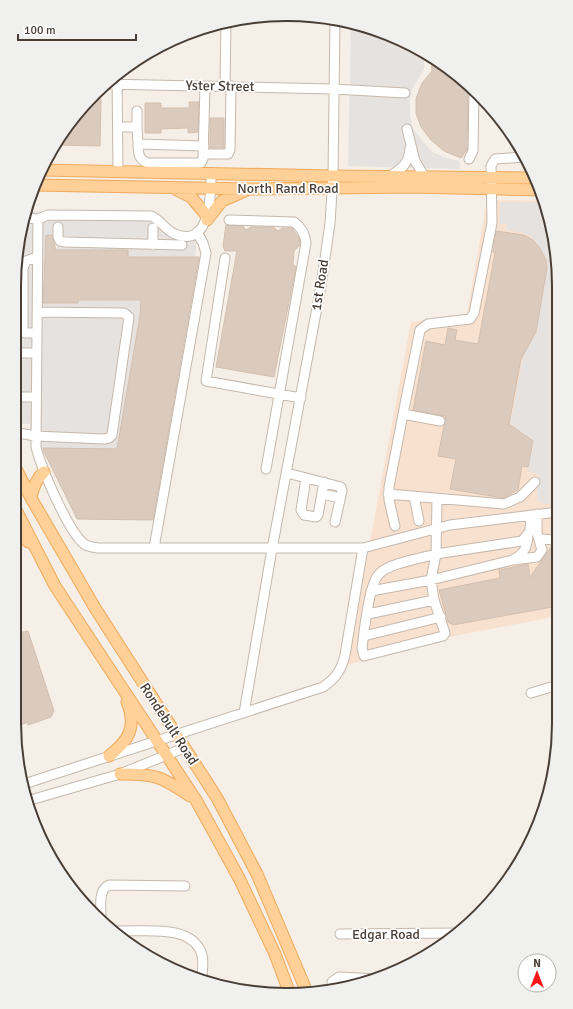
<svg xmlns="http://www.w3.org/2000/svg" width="573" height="1009" font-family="Signika,sans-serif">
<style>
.commercial{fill:#f9e1d0}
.parking{fill:#e6e2e0}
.building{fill:#dbcbbe;stroke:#d4bfae}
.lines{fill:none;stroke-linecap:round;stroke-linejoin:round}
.minor-casing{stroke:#c5b8ac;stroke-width:11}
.major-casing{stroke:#f1aa5a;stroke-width:13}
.minor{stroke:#fff;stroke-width:9}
.major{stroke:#ffd097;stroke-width:11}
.labels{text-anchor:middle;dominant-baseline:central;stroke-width:3.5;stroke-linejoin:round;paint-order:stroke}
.street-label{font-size:14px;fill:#493e35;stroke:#fff}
.rim{fill:none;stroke:#493e35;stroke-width:2}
</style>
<rect width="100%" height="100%" fill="#f5efe7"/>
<path class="commercial" d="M487,200L545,201L558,268V616L449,637L347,665L411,322L467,314Z"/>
<path class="parking" d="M351,23L391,35L424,53V70L412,89L410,100V115L413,129L432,152L447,158L460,161V169L348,166Z
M500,202L545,203L558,268V503L544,504L537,500V494L540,475L527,471L534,442L510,424L524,353L536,332L547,268V260L537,242L530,236L524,233L506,230L507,224H499Z
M26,211L155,215L178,238L197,239L195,257H128V250H56L60,235H46L42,303H78V300H141L140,316L117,449L42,448L33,454L30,424L14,423L15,268L18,252H20V240Z"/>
<path class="building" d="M431,56L470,86L468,90L467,150L461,158L444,151L431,140L421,127L416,113V99L422,83L432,71Z
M89,99H101L100,146L55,145L60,135Z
M189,102H199L198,132L188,133V128L161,129V133H145V103H161V108H189Z
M210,118H224V148H210Z
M226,225L243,226L246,230L251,227H273L278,231L282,228H292L299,238L300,245L294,251L293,264L296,267L274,377L216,367L237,251H225L223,246Z
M496,231L524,235L533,240L540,248L546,260L547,268L536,332L521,359L509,424L533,441L528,467L522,466L518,490L503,498L450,489L456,459L438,456L446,416L413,410L426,341L445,345L448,328L457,330L455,340L478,344L495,253L493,252Z
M46,235H52L56,250H128V257H199L153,520L77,519L44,452L43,448L117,449L140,316L141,300H78V303H43Z
M552,546H558V606L453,625L448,622L439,590L500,578L499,570L528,564L530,577Z
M28,631L54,711L51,717L28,725V722L15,727L14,634Z"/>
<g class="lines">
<g class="minor-casing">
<path id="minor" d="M117,74L118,170
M105,84L334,89L405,93
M225,86L226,21
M118,127H137V111
M137,127L138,144L204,146
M407,129L415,161L424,176
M138,144C138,154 139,160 148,163H201L203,159L205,86
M208,154H228L230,150L231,86
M469,159L473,151L474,90
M390,176C403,168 409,163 410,148
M25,218L38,219L48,215L151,216C160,219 165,230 175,234C211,249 211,194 211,173
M38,219L36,447C41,468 68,530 83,543C87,547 93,547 98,548H363L450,525L558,512
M229,220L294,222C301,227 305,233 306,243L266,469
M58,227V237L60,241L64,242L182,245
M153,245V228
M225,258L206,381L301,398
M36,333H25L23,330V268L26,261L37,257
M14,353H36
M14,397H35
M440,421L403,414L420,330L428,324L470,319L474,313L492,223L491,166L495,159L525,157
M14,432L35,436L104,439L109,438L112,435L129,317L124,313L37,312
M287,473L341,487L342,491L335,522
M306,478L301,510L304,515L316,517L318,515L324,482
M322,494L340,498
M388,494L504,504L520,497L535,482
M414,496L419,521
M437,499L436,554L522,541L530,531L531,515
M395,526L389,500V487L403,414
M539,539L558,540
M154,548L206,253L203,243L197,232
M436,554L431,580L434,600L445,633L443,636L364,656L362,648C364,632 369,582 380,573C390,563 422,558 436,554Z
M514,559C525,553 527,547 528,535
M371,591L431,580L513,560L537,557L542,550L537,533V514
M368,614L434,600
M364,636L441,617
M531,693L558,685
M244,713L272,549L321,286L330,223L333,176L335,19
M24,784L323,687C336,678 341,671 345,655L363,548
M27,801L120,774L184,748
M101,917C101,906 98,890 109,885L185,886
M116,931C142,932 193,923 202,955C204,962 202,971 202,979
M340,934L457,933
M333,987L332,982L339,977L377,979"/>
</g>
<g class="major-casing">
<path id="major" d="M43,170L333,176L535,178
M35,185L250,189L411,187L540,190
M175,189L191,197L207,216
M207,220L222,201L247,190
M14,465L31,498L95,608L217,798L257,874L307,992
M31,498C33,487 36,479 44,472
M14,506L55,586L196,800L239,878L275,954L290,994
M14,526L28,542
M109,756C129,741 137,726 127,702
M120,774C155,774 161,776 190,796"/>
</g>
<use href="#minor" class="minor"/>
<use href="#major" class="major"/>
</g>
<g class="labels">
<g class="street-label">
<text transform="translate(220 86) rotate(1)">Yster Street</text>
<text x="288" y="188">North Rand Road</text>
<text transform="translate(320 285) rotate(-81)">1st Road</text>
<text transform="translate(169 724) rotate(57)">Rondebult Road</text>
<text x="386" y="934">Edgar Road</text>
</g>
</g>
<path d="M0 0H573V1009H0ZM286 21H287A265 265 0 0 1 552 286V723A265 265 0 0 1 287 988H286A265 265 0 0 1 21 723V286A265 265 0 0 1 286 21Z" fill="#f0f0ef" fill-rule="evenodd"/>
<path class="rim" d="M286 21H287A265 265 0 0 1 552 286V723A265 265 0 0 1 287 988H286A265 265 0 0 1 21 723V286A265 265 0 0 1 286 21Z"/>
<g transform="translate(537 973)"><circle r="19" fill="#ffffff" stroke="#b6b2ae"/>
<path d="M0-3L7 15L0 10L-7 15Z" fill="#ff1519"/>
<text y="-6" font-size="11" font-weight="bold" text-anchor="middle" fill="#493e35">N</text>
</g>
<path d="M18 34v6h118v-6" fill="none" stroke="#493e35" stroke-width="2"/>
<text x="24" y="34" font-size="12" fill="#493e35" stroke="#ffffff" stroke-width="3" paint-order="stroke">100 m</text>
</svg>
